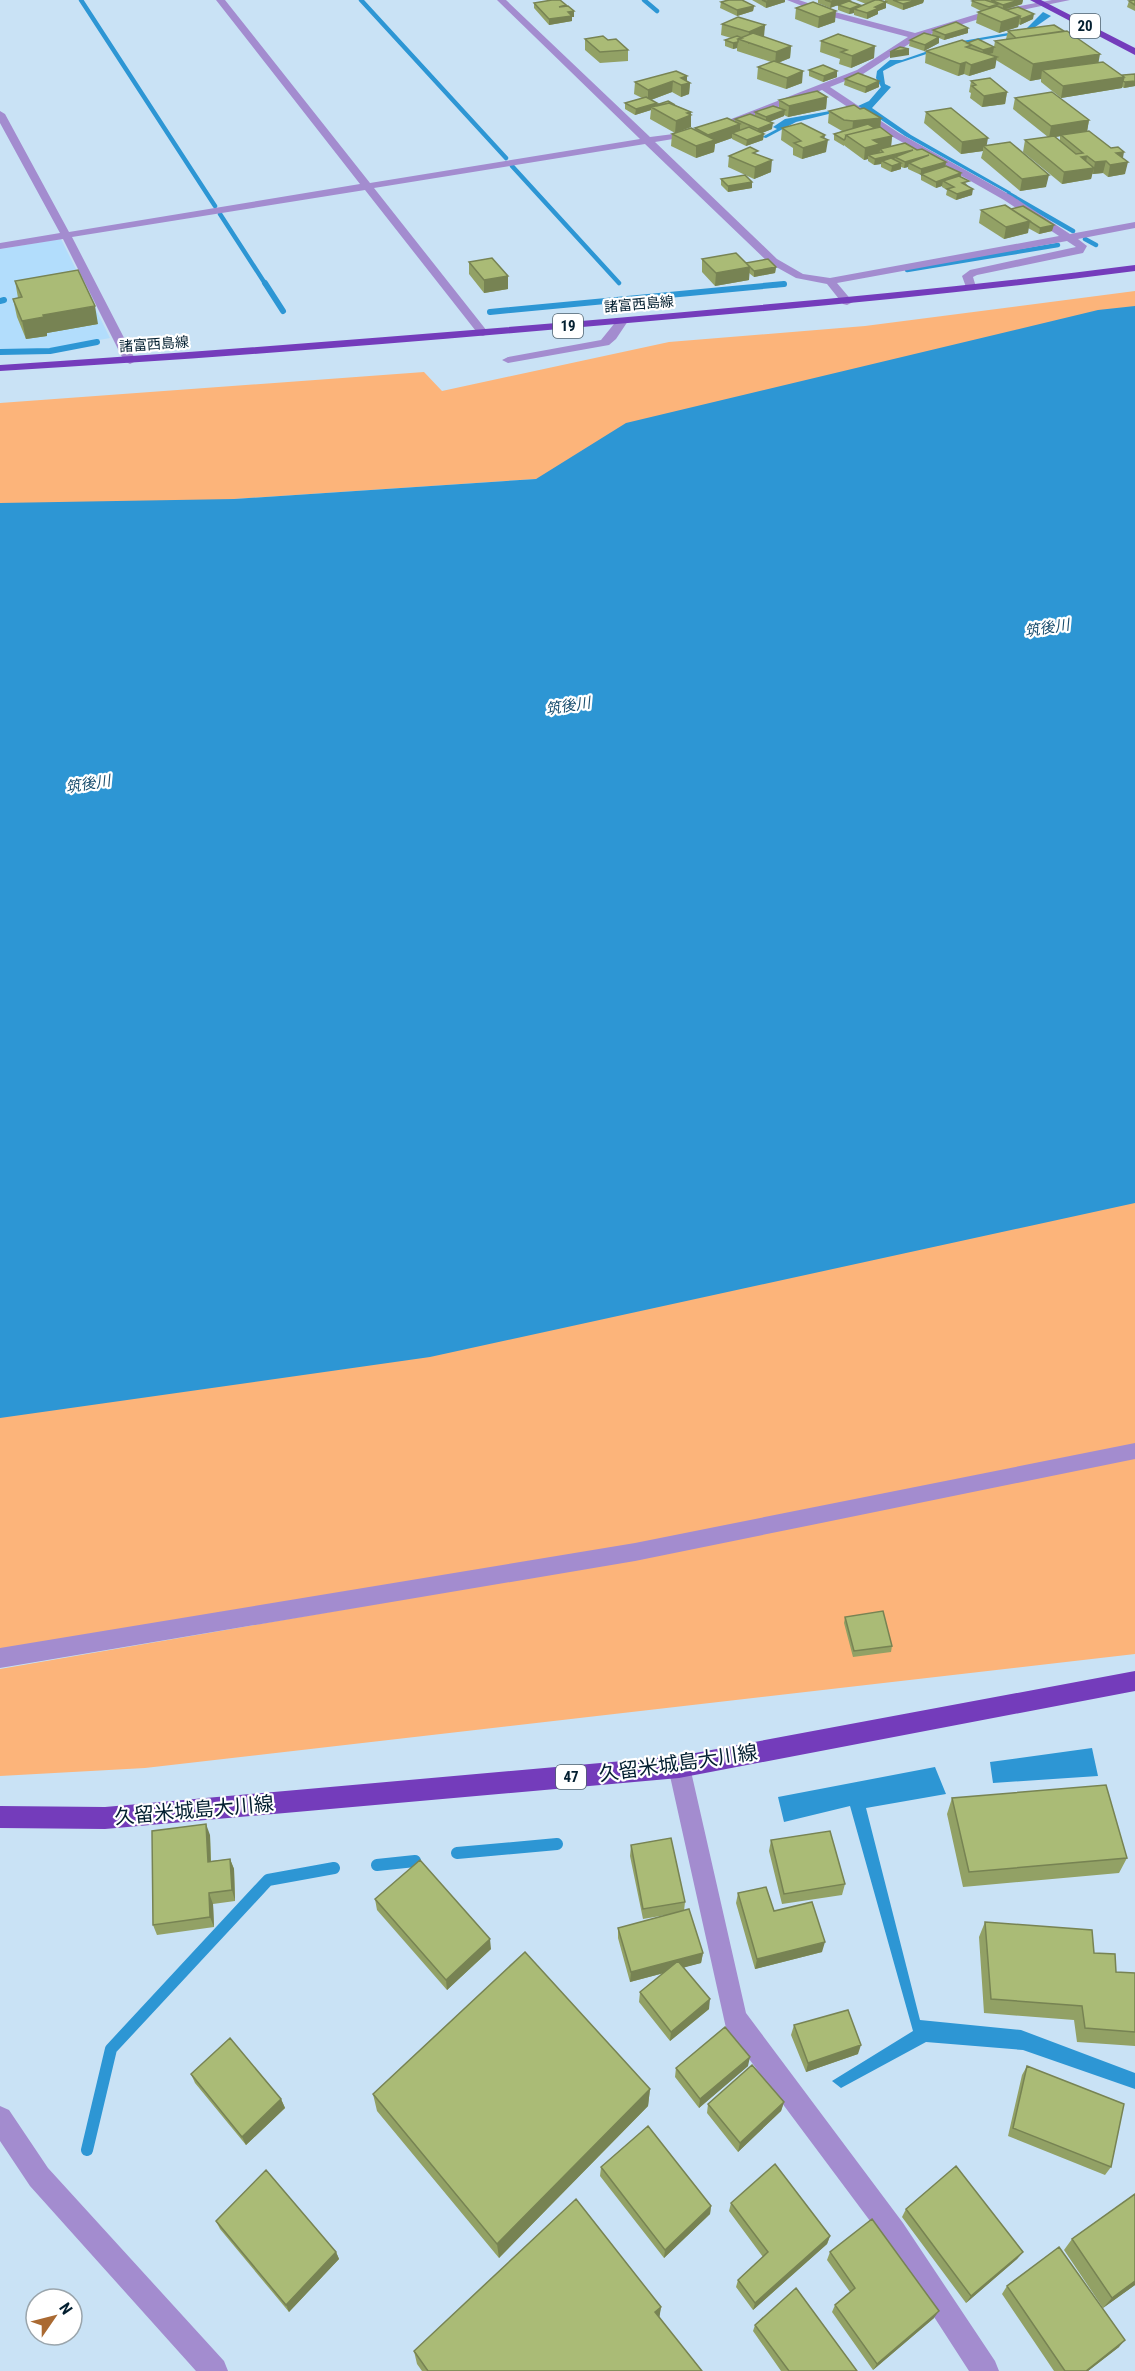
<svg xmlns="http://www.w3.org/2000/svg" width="1135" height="2371" font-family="'Roboto Condensed','Noto Sans JP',sans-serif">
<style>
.built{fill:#b2ddfc}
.green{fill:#fcb47a}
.water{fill:#2d96d4}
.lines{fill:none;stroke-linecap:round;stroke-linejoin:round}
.stream-far2{stroke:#2d96d4;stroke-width:4.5}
.stream-far1{stroke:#2d96d4;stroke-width:6}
.stream{stroke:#2d96d4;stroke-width:12}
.minor{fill:#a38ccf;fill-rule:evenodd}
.major{fill:#743cbb;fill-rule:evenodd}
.wall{fill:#92a165;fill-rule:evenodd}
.shaded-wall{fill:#778353}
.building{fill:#aabb76;stroke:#778353;stroke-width:1.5}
.labels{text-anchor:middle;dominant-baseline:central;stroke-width:4.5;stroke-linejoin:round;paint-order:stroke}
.far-street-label{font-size:14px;fill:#031f30;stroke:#fff}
.shield{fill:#fff;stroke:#4f626e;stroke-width:1.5}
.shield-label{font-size:15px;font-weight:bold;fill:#031f30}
.far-water-label{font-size:15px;font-style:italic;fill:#184d6e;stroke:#fff}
.near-street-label{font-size:20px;fill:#031f30;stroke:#fff}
</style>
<rect width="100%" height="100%" fill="#c9e2f5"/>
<path class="built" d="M61,239L110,338L49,349L0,351V249Z"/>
<path class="green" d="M1135,291V335L536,479L234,499L0,522V403L424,372L442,391L669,342L865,326Z
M1135,1120V1447L627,1546L0,1652V1349Z
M1135,1457V1654L145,1768L0,1776V1669L641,1558Z"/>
<path class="water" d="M1043,12L1051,16L1028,32L957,44L896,64L883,71L885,84L891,87L872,108L911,135L1011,192L1009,194L905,136L865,109H849L796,122L766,138L762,137L777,129L773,127L785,119L858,106L869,101L881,87L876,78L877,71L890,60H902L951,43L1025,30Z
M1135,306V1203L430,1357L0,1418V503L234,499L536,479L626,423L1098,310Z
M1092,1748L1098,1776L993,1783L990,1762Z
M935,1767L946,1794L866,1808L920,2020L1021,2030L1135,2073V2089L1023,2050L926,2042L841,2088L832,2081L913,2031L850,1806L784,1822L778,1797Z"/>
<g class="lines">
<path class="stream-far2" d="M81,0L215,206
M361,0L506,158
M644,0L657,11
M512,166L619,283
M1009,194L1073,231
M220,214L266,285
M1085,239L1096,245
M907,270L1058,245
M776,285L784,284"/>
<path class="stream-far1" d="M265,283L283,311
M0,301L4,300
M490,312L784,284
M0,352L50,351L97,342"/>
<path class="stream" d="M457,1853L557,1844
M377,1865L415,1861
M87,2150L111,2049L268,1880L334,1868"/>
<path class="minor" d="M216,0H225L370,183L640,139L497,0H506L650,137L697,131V135L655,142L777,259L803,274L830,278L1059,236L1004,200L893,137L822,90L732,125H726V121L857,70L908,37L825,15L787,0H799L831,11L915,33L977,14L1052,0H1070L979,19L918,38L863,74L830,87L899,133L1012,196L1070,234L1135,222V228L1078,239L1087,246L1083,253L977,275L973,277L976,287L971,290L966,287L962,276L970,270L1076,247L1067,241L837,283L853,302L847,305L843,304L827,284L796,278L769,263L645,144L374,188L487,331L489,333L483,336L479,335L365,190L72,237L136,361L130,364L124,361L63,239L0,249V243L60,233L0,123V111L5,114L69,232L360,184Z
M622,318L628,321L616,339L609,345L508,363L502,360L508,357L601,340L618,319Z
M1135,1443V1459L635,1561L0,1668V1648L635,1543Z
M679,1756L687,1759L690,1767L746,2013L903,2223L995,2361L999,2371H969L885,2241L726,2028L668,1767L671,1759Z
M0,2106L9,2110L48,2168L224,2361L228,2371H196L30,2186L0,2141Z"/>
<path class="major" d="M1030,0H1041L1135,48V55Z
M1135,265V271C959,294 782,310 605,325C404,343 202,359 0,371V365C202,352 404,336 605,319C782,303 959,288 1135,265Z
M1135,1671V1691L679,1778L105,1829L0,1828V1806L105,1807L679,1756Z"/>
</g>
<path class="wall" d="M724,0H742L754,6L753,11L737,16L720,8L721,2L726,1Z
M752,0H785V2L766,8Z
M818,0H852L849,1L860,5V7L866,4L856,0H880L885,2V0H924L923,3L903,10L886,3V8L878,11V14L867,19L854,15V13L849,14L838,10V5L830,8L818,3Z
M974,0H1023L1022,4L1005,10L1033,19L1020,25L1019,24L1018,27L999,33L976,23L978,12L981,11L971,6L972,1Z
M1135,0V11L1127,7L1129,1Z
M534,3L566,6L574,11V17H572V21L549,25L534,8Z
M796,8L835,22L818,28L795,19Z
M722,24L765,25L763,37L791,46L790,58L778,63L802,83L786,89L757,79L758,67L771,62L737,51V48L733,49L725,46V40L731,38L721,35Z
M968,28V33L944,40L939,38V43L924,51L909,46L910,40L932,35L933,30Z
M1008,31L1099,62L1122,76L1135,74V86L1124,88L1122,87V88L1061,98L1041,82V79L1030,81L996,60L995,68L969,76L964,74L958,76L925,63L926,51L967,43L994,47L995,41L1006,39Z
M585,39L608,40L628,50V61L600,63L585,50Z
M821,41L874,58L851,68L839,64L840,59L820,52Z
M809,70L837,71V77L823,82L809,76Z
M687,76V81L690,83L689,94L681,97L672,92L651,100L657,103V105H675L691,112V127L675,133L650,119L651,110L635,115L625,109V103L642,98L634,94L635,82Z
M845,79L879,87L865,93L844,85Z
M971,81L1007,92L1005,104L982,107L970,98L971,93L969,92Z
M827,97L826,109L788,117L784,115V116L769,122L772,129L762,133L763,140L746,146L732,139V138L715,144L714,152L696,158L671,146L672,134L695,130V128L735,121V119L755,116V112L779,108V100Z
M1015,98L1089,120L1087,131L1123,158L1125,174L1108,177L1103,173L1092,174L1091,179L1062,184L1023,152L1025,140L1048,137L1013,109ZM1060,136V141L1055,137Z
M860,109L881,118L880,127L892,136L891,146L917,150L946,162L945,167L961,173V177L968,186L972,195L956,200L946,195L947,190L942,187V186L936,188L921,180V175L908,169V167L904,168L901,167V169L891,172L881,167V164L874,165L868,161V159L864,160L845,146V145L844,146L834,140V134L842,131L828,123L829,111Z
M926,112L987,146L1046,187L1020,191L981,158L983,151L961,154L924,123Z
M782,128L825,139L826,152L802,159L793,155V148L781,140Z
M758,155L771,172L754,179L728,167L729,156Z
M721,179L752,188L728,192L721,185Z
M1011,209L1052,231L1039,234L1028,228V233L1004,239L979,223L981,210Z
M702,259L776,267L775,273L754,277L749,273V280L715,286L702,272Z
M469,262L508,276V289L484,293L469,274Z
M15,281L98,324L47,333V336L26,339L17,317L13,299L18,298Z
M845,1617L892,1646L891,1652L853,1657L844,1623Z
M952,1798L1127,1858L1119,1873L963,1887L947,1814Z
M210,1835L211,1861L230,1859L234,1869L235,1901L213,1904L214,1927L157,1935L153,1925Z
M771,1840L845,1884L842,1895L782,1904L769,1851Z
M631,1845L685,1902L684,1911L703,1953L701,1963L684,1967L709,2009L670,2041L639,2002L640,1992L664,1973L630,1982L618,1938V1928L666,1915L643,1919L630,1856Z
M738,1893L774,1911L822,1952L755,1969L736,1903Z
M375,1899L491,1949L447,1990L377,1910Z
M985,1922L1094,1953L1116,1972L1135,1973V2046L1077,2042L1074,2020L984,2013L979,1937Z
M794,2025L858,2054L806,2072L791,2035Z
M748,2066L699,2108L675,2077L676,2068Z
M1027,2066L1111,2167L1105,2175L1008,2136L1022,2075Z
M191,2074L281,2099L285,2108L246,2145L195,2083Z
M650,2089L648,2106L499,2258L377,2111L373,2094Z
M784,2102L781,2111L738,2152L707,2113L708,2104Z
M601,2167L711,2206L710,2214L664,2258L600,2176Z
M1135,2194V2285L1103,2308L1064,2250L1072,2239Z
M731,2203L830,2236L827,2244L753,2310L736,2287L738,2280L763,2257L729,2211Z
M906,2209L1023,2252L1017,2259L966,2303L902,2217Z
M216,2221L336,2252L339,2259L289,2312L220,2229Z
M830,2252L934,2318L873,2370L832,2312L835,2305L850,2292L827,2260Z
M1007,2286L1119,2347L1088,2371H1054L1002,2294Z
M661,2307L659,2317L702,2371H422L417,2364L414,2351Z
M755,2325L857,2371H781L753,2331Z"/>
<path class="shaded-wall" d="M774,0H785V2L766,8V2Z
M837,0H852L830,8L831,2Z
M917,0H924L923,3L903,10V4Z
M1019,0H1023L1022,4L1003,10V5Z
M886,2V8L878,11V14L867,19V13L875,7Z
M860,5V11L854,9V13L849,14L850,9Z
M754,6L753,11L737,16V10Z
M574,11V17H572V21L549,25V19L568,12Z
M836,11L835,22L818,28L819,17Z
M1034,14L1033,19L1020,25L1021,19Z
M1020,16L1018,27L999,33L1001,22Z
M765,25L764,37L748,44L749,32Z
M968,28V33L944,40L945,35Z
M939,37V43L924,51L925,45Z
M738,42L737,48L733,49V43Z
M791,46L790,58L775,64L776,52Z
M875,46L874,58L851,68L852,56Z
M994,47L993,53L982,56L983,50Z
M909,49V55L890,58V52Z
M1100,54L1097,71L1042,70L1041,79L1030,81L1033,64Z
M997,57L995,68L969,76L971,65Z
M966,62L964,74L958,76L960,64Z
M803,71L802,83L786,89L787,78Z
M837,71V77L823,82L824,76Z
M687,76V84L690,83L689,94L681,97V78Z
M1124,77L1122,88L1061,98L1063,86Z
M673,81L672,92L648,101V90Z
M879,81V87L865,93L866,87Z
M1135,81V86L1124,88L1125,82Z
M1007,92L1005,104L982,107L984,96Z
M827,97L826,109L788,117L789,106Z
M657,103L655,109L651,107V110L635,115L636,109Z
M785,110L784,116L766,123V117Z
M691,112V127L675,133L676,121Z
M881,118L880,130L852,133L853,121Z
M1089,120L1087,132L1049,138L1051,126Z
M773,123L772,129L757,135L758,129Z
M740,124V136L732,133V138L715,144L714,152L696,158V146L707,142L708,135Z
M764,134L763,140L746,146L747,140Z
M825,135L824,141L828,140L826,152L802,159L803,148L821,137Z
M892,136L891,147L880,150L879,156L868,155V159L864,160L865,148L873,140Z
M988,138L986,149L983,146V151L961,154L962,142Z
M913,150L895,157L894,161H882L881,164L874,165L875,159Z
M1124,152L1122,163L1128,162L1125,174L1108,177L1110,165L1116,153Z
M929,155L909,163L908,167L904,168L905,162Z
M1087,156L1085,168L1081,157Z
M772,160L771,172L754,179L755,167Z
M1106,161L1103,173L1093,174L1095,162Z
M946,162L945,168L921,176V169Z
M901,163V169L891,172L892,166Z
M1094,168L1091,179L1062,184L1064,172Z
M961,173L960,179L943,181L942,186L936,188V182Z
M1049,175L1046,187L1020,191L1022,179Z
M752,182V188L728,192V186Z
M973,189L972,195L956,200L957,194Z
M1030,221L1028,233L1004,239L1006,227Z
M1054,225L1052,231L1039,234L1040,228Z
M750,267L749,280L715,286L716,273Z
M776,267L775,273L754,277V271Z
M508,276V289L484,293V280Z
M95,306L98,324L47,333V336L26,339L22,321L43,315Z
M206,1824L210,1835L211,1873L208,1862Z
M230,1859L234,1869L235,1901L232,1890Z
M209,1893L213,1904L214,1927L210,1917Z
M490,1939L491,1949L447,1990L446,1980Z
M825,1942L822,1952L755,1969L757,1959Z
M703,1953L701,1963L630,1982L631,1972Z
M710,1999L709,2009L670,2041L671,2032Z
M861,2045L858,2054L806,2072L808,2063Z
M750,2057L748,2066L699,2108L700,2099Z
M650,2089L648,2106L499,2258L497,2244Z
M281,2099L285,2108L246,2145L242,2137Z
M784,2102L781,2111L738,2152L740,2143Z
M711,2206L710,2214L664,2258L665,2250Z
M830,2236L827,2244L753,2310L755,2303Z
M336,2252L339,2259L289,2312L286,2305Z
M1023,2252L1017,2259L966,2303L971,2296Z
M1135,2281V2285L1103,2308L1112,2298Z
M661,2307L659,2320L655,2312Z
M939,2311L934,2318L873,2370L877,2364Z
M1125,2340L1119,2347L1088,2371H1086Z"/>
<path class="building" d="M552,0H560L566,5L559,7L568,6L574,11L568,12L572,16L549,19L534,3Z
M729,0H742L754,6L737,10L721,2Z
M762,0H774L766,2Z
M825,0H837L831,2Z
M875,0H879L886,2L875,7L879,8L867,13L854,9Z
M893,0H917L903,4Z
M974,0H985L998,4L989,7L972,1Z
M991,0H1019L1003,5Z
M1135,0V5L1129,1Z
M849,1L860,5L850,9L838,5Z
M813,2L836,11L819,17L796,8Z
M997,6L1020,16L1001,22L978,12Z
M1018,7L1034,14L1021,19L1020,18V16L1006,10Z
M738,17L765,25L749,32L722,24Z
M956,22L968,28L945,35L933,30Z
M1054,25L1064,31L1016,38L1008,31Z
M1067,31L1100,54L1033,64L995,41Z
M753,33L791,46L776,52L738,39Z
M924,33L939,37L925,45L910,40Z
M838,34L875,46L852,56L841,52L847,50L821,41Z
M603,36L608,40L616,39L628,50L600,52L585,39Z
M737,36L742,38L738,39V42L733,43L725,40Z
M978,39L994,47L983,50L967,43Z
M962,40L972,45L966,47L997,57L971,65L966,62L960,64L926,51Z
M900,47L909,49L890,52Z
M774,61L803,71L787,78L758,67Z
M1103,62L1124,77L1063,86L1042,70Z
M823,65L837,71L824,76L809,70Z
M676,71L687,76L681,78L690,83L681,85L673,81L648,90L635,82Z
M858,73L879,81L866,87L845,79Z
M1135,74V81L1125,82L1123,81L1124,77L1122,75Z
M990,78L1007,92L984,96L972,86L976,85L971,81Z
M817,91L827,97L789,106L779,100Z
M1052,92L1089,120L1051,126L1015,98Z
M646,97L657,103L636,109L625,103Z
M668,101L675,105L669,103L657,106L656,105Z
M669,103L691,112L687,113L691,115L676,121L651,107Z
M854,105L860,109L864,108L881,118L853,121L844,120L829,111Z
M773,106L785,110L766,117L755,112Z
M951,108L988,138L962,142L926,112Z
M750,114L773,123L758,129L735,119Z
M727,118L740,124L708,135L695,128Z
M801,123L825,135L821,137L828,140L803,148L794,143L801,141L782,128Z
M868,124L875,128L846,135L845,139L844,140L834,134Z
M749,127L764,134L747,140L732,133Z
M880,127L892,136L873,140L880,144L865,148L846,135Z
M691,128L715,140L696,146L672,134Z
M1089,131L1111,148L1118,147L1124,152L1116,153L1128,162L1110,165L1106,161L1095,162L1087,156L1081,157L1094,168L1064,172L1025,140L1054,136L1076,154L1083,153L1061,135Z
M1010,142L1049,175L1022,179L983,146Z
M905,143L917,150L922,149L946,162L921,169L909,163L929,155L905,162L895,157L913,150L875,159L868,155L883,152L880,149Z
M750,147L758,151L753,153L772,160L755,167L729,156Z
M891,158L901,163L892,166L882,161Z
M946,166L961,173L936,182L921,174Z
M745,175L752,182L728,186L721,179Z
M959,176L969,181L962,183L973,189L957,194L947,189L954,187L943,181Z
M1005,205L1030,221L1006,227L981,210Z
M1023,206L1054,225L1040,228L1011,209Z
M736,253L750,267L716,273L702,259Z
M492,258L508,276L484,280L469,262Z
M768,259L776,267L754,271L746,263Z
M78,270L95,306L43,315L44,317L22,321L13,299L22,297L15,281Z
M883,1611L892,1646L854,1651L845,1617Z
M1106,1785L1127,1858L969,1872L952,1798Z
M206,1824L208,1862L230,1859L232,1890L209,1893L210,1917L153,1925L152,1831Z
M830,1831L845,1884L784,1894L771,1840Z
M671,1838L685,1902L643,1909L631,1845Z
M420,1860L490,1939L446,1980L375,1899Z
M766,1887L774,1911L812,1902L825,1942L757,1959L738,1893Z
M689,1909L703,1953L631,1972L618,1928Z
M985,1922L1092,1930L1094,1953L1115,1954L1116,1972L1135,1973V2032L1085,2028L1082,2006L991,1999Z
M525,1952L650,2089L497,2244L373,2094Z
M678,1961L710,1999L671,2032L640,1992Z
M848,2010L861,2045L808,2063L794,2025Z
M725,2027L750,2057L700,2099L676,2068Z
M230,2038L281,2099L242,2137L191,2074Z
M752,2065L784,2102L740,2143L708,2104Z
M1027,2066L1124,2104L1111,2167L1013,2128Z
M648,2126L711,2206L665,2250L601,2167Z
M775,2164L830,2236L755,2303L738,2280L768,2252L731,2203Z
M956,2166L1023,2252L971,2296L906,2209Z
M266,2170L336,2252L286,2305L216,2221Z
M1135,2194V2281L1112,2298L1072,2239Z
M576,2199L661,2307L655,2312L702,2371H428L414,2351Z
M872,2219L939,2311L877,2364L835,2305L855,2288L830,2252Z
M1059,2247L1125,2340L1086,2371H1065L1007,2286Z
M796,2288L857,2371H789L755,2325Z"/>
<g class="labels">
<g class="far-street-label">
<text transform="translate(639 304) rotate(-5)">諸富西島線</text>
<text transform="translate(154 344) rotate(-4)">諸富西島線</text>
</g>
<g class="shield">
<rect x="1070" y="14" width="30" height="24" rx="4.5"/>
<rect x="553" y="314" width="30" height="24" rx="4.5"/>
<rect x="556" y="1765" width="30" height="24" rx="4.5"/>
</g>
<g class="shield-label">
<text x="1085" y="26">20</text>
<text x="568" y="326">19</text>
<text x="571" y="1777">47</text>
</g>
<g class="far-water-label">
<text transform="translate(1047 628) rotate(-9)">筑後川</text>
<text transform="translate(568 706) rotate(-9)">筑後川</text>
<text transform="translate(88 784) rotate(-9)">筑後川</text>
</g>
<g class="near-street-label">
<text transform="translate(678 1763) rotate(-8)">久留米城島大川線</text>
<text transform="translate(194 1810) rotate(-5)">久留米城島大川線</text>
</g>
</g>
<g transform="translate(54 2317) rotate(55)"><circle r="28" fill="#ffffff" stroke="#9aa5ac" stroke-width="1.5"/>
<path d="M0-4.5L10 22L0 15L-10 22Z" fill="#aa6a32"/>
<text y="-9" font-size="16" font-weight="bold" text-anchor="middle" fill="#031f30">N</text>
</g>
</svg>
